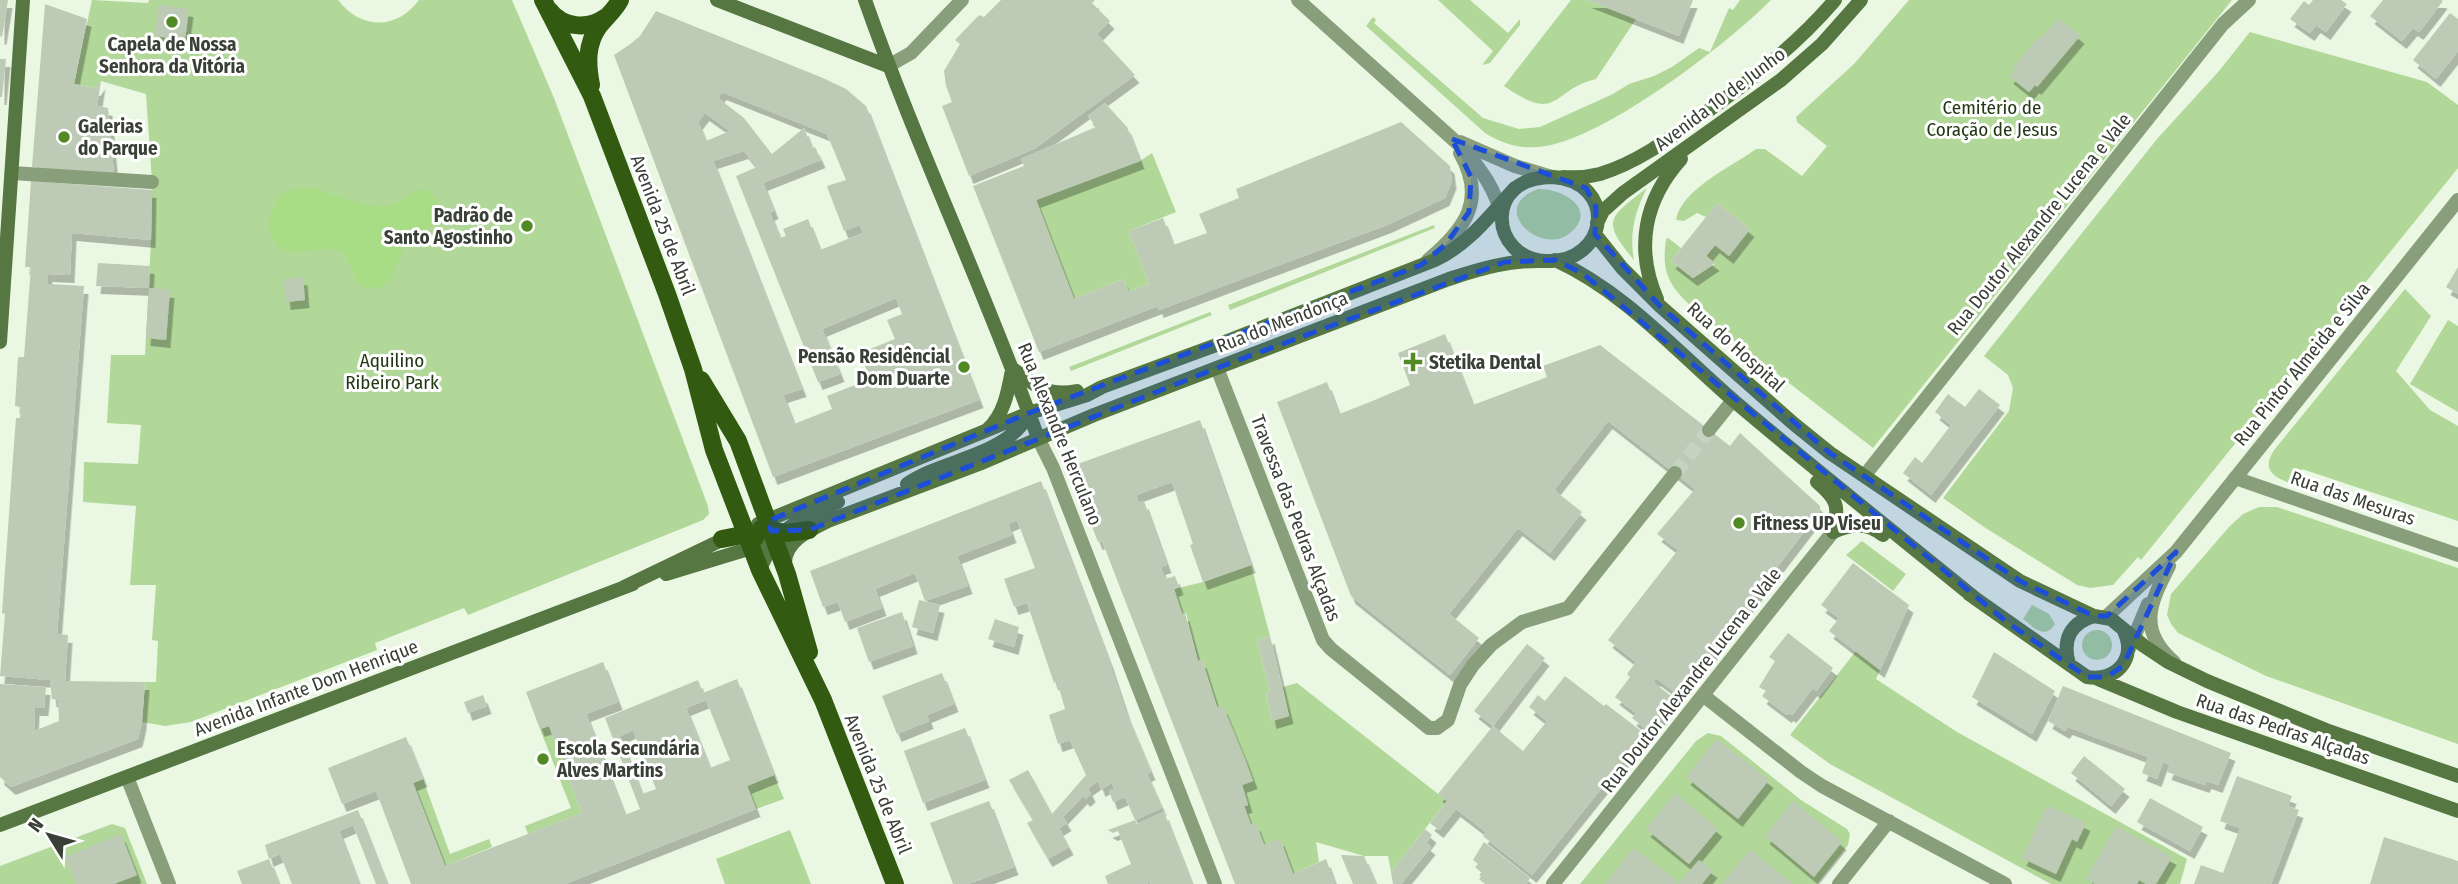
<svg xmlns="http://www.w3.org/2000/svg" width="2458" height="884" font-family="'Fira Sans Condensed',sans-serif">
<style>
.green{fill:#b1d799}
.water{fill:#a8dd86}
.building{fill:#bdcab6;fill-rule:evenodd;filter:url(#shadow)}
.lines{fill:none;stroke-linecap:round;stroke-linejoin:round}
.minor-tunnel{stroke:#c7d3c1;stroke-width:14;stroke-dasharray:14 7;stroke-linecap:butt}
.minor{stroke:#899f7b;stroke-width:14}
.tertiary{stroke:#899f7b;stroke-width:14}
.secondary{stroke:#567741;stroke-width:14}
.primary{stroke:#335a11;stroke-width:18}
.marked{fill:#1d4ed8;fill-opacity:0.2;stroke:#1d4ed8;stroke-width:5;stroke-dasharray:14 9;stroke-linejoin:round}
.poi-dot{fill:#518923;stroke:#fff;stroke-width:2.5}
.labels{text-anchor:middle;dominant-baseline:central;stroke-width:6;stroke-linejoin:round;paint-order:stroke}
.poi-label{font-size:19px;font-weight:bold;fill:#3a3f37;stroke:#fff;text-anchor:start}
.street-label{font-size:19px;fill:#3a3f37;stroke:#fff}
.park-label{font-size:19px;fill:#233815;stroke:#fff}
</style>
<defs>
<filter id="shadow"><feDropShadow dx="4.5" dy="8" stdDeviation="0" flood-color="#0004"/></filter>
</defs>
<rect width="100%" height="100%" fill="#eaf8e3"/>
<path class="green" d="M92,0L148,3L149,0H338C361,30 397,30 419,0H512L554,98L708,506L709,514L703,520L468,615L464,608L375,643L377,650L191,722L165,726L142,722L145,682H156L158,641L152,640L156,585H130L136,506L83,502L84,462L138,464L141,425L107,423L111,355H145L151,240L152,182L146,94L101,81L96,88L74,84Z
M1438,0H1470L1508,33L1520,19V25L1490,63L1482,65L1493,51Z
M1571,0H1587L1636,19L1596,79C1550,90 1560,125 1504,86Z
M1740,0H1771C1726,45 1609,135 1546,146C1524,150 1504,145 1485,133L1366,26L1373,17L1376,20L1374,23L1483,118L1519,129L1540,127L1613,94L1629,84L1654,76L1672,67L1699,48L1710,52L1729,8L1733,10Z
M1909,0H2232L1873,448L1696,311C1670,286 1661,276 1666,239L1668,238L1681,248L1671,261L1693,278L1715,264L1706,256L1715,245L1729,255L1750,229L1717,203L1706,217L1697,213L1684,221L1676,220C1681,189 1733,166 1756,149H1765L1802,176L1827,146L1797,122L1796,117L1854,64Z
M2250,32L2427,82L2458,105V168L2141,560L2138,557L2113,585L2090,588L2077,585L1984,527L1943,498L2009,411L2013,388L2008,375L1984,356L2157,139L2219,71Z
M1152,153L1176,212L1129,231L1149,284L1129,292L1123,279L1074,299L1036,200L1140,161Z
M1647,188C1635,211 1629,234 1634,260C1601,221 1608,218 1647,188Z
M1538,189C1562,188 1599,209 1570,233C1542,257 1486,208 1538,189Z
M1434,225L1435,228L1230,310L1228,305Z
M2405,289L2431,316L2396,371L2430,410L2458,426V521L2302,469L2296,485C2276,479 2259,471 2275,449Z
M1210,312L1212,315L1071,371L1069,367Z
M2448,320L2458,326V412L2410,384Z
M2259,507H2277L2458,568V744L2266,676L2178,633L2171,624L2167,615L2171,594L2229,527L2243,514Z
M1862,541L1906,574L1893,591L1846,555Z
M1251,565L1270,636L1257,640L1270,692L1266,694L1272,721L1289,716L1283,687L1297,683L1447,801L1391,872L1388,856H1364L1316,842L1319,862L1293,874L1280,839L1264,845L1256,824L1251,825L1244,806L1248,805L1242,785L1252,780L1223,707H1217L1202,660L1198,661L1186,613L1182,614L1174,589L1203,582Z
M2032,605L2049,614L2055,624C2045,640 2034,628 2023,619Z
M2082 645a15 15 0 1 1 30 0a15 15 0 1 1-30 0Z
M1856,651L1880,670L1876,679L1957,732L2187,859L2180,884H2051L1830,764L1790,735Z
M549,726L582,813L528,834L525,826L571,808L540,729Z
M1708,733L1721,736L1801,800L1847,829L1850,834L1848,845L1817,884H1580L1696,741Z
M774,775L784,799L756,809L747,786Z
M423,779L450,854L489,839L492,847L445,866L413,783Z
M112,824L125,828L147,884H0V866Z
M790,830L811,884H725L716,859Z"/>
<path class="water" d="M314,188C334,194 371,211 390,205C401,202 410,194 420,189C427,190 433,193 436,200C445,225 414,235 403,250C393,265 396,288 372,288C348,288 357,261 340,252C322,242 300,258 282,249C261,238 268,201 288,191C295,187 306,188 314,188Z"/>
<path class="building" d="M0,0H8L2,37L0,36Z
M1001,0H1095L1092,3L1110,21L1097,34L1135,75L1034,149L969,176L942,106L952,102L946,86L944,71L960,44L955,40L979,15L984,17Z
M1587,0H1693L1679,36Z
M2313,0H2341L2347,4L2326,32L2316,25L2310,33L2290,19L2304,1L2309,5Z
M2383,0H2441L2443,1L2419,32L2413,28L2402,41L2370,16Z
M45,4L87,19L74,84L96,88L101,81L97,106L108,108L114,174L32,167Z
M159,5L189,9L185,40L155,36Z
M656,11L823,78L846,89L866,106L979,400L773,477L614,55L629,45L640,36ZM722,92L827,134L846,180L827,186L829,192L844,231L860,225L863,233L820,250L808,219L783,229L786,236L780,238L770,213L774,211L763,183L821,160L815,147L812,148L804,128L772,154L744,118L718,98ZM705,113L730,131L706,141L698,122ZM744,151L757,167L736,176L818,382L840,374L822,329L896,298L902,314L887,320L895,339L860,353L870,379L827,396L832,409L794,424L783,395L802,389L713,161Z
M2450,13L2458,19V51L2436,79L2413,60Z
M2058,18L2080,36L2037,87L2035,85L2029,92L2009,76L2015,69L2013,68L2037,38L2039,40Z
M0,59H6L2,97H0Z
M1105,103L1127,127L1140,161L1036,200L1074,299L1123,279L1129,292L1149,284L1129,231L1163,218L1173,245L1207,233L1199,214L1239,198L1236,189L1401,122L1450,166L1452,181L1445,198L1387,225L1159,310L1158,306L1137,314L1039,352L973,186L1024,166L1021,159L1096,127L1088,116Z
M31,181L152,190L151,240L72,233L70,275L48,274V284L84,286L57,634L68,635L65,681L145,682L142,722L138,739L11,787L0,777V684L46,687L44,708H35L34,731L59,721L58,700L52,699L50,680L0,676L5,614L2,613L13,457L16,418H20L21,407L15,406L18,357H24L31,267H25Z
M1717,203L1750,229L1729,256L1715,245L1706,256L1715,263L1693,278L1671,261Z
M98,263L150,266L149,288L96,286Z
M2458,267V294L2446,287Z
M303,277L305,300L286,302L284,279Z
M149,288L170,290L166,340L146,338Z
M1445,334L1473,405L1547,377L1543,366L1600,345L1730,446L1740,433L1820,506V511L1679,695L1656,678L1653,682L1675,699L1655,724L1652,721L1646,729L1632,718L1636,713L1615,697L1630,677L1627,674L1636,662L1608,640L1678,550L1657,534L1695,489L1608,421L1554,490L1582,512L1550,553L1518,528L1449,614L1479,638L1450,675L1351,596L1277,402L1327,382L1339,414L1370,402L1410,385L1398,353Z
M1979,389L2000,405L1931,495L1903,473L1915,457L1922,463L1951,425L1935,412L1948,394L1965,407Z
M1200,420L1251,565L1203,582L1190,545L1193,544L1172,482L1136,495L1139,503L1144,501L1163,554L1167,565L1161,567L1165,579L1175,576L1179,587L1174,589L1182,614L1185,613L1198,661L1202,660L1217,707L1223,706L1245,759L1253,781L1242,785L1248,805L1244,806L1251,825L1256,823L1264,845L1280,838L1293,874L1326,859L1335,884H1235L1102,541L1098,542L1091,524L1095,522L1072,466Z
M1041,481L1109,661L1126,713L1151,772L1147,774L1162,808L1135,820L1125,797L1113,802L1109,791L1114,789L1112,783L1101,789L1098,781L1088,788L1091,794L1086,799L1083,796L1063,817L1067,823L1059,828L1069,847L1048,859L1027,823L1033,820L1009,780L1028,770L1052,814L1086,775L1070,740L1058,744L1049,715L1065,709L1057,681L1054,683L1027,603L1014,607L1004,579L1035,568L1017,520L1008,524L1012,535L957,556L968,586L925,601L915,573L875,589L882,608L845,622L838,602L823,607L810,571Z
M1853,563L1909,605L1880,670L1829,631L1839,618L1821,605Z
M919,600L940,605L933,633L912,627Z
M902,612L913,646L869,662L857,628Z
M995,619L1019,627L1014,647L988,639Z
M1788,633L1833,668L1816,691L1813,688L1792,715L1789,713L1787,715L1762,696L1766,691L1759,687L1775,661L1769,657Z
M1270,636L1289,716L1272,721L1266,693L1270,692L1257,640Z
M1527,644L1545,658L1493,726L1474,711Z
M1994,652L2055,691L2032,734L1972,697Z
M603,662L618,702L586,714L625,815L640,809L605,718L698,680L703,693L737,679L774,775L747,786L756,809L565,884H411L376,791L342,804L328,768L406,737L423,779L413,783L445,866L582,813L549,726L540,729L526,692ZM706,700L730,760L710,768L686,708ZM633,730L656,789L642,794L620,736Z
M942,673L954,704L927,715L929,721L897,734L882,696Z
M1565,676L1604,706L1606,704L1645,734L1532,875L1483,836L1486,832L1456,809L1439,830L1430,823L1447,801L1438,794L1493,726L1523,751L1547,721L1529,707L1538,695L1545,701Z
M2063,686L2231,753L2218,785L2207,781L2205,785L2167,772L2170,765L2163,762L2157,779L2142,773L2148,757L2068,727L2065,731L2048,721Z
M483,695L487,706L468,713L464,702Z
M965,728L985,780L923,803L904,751Z
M1717,739L1769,780L1738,819L1686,777Z
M2084,756L2125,789L2111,806L2071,773Z
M2237,776L2292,796L2288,806L2299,810L2271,884H2194L2201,865L2223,873L2240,828L2220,821Z
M1675,793L1718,829L1689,864L1646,829Z
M2150,798L2203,827L2190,851L2137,822Z
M989,801L1014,867L968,884H953L930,823Z
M1793,801L1842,842L1814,877L1765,836Z
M2047,805L2086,823L2077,842L2072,839L2056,874L2022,858Z
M358,810L387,884H376L353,825L339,831L359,884H292L280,854L269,859L265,845Z
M1164,812L1192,884H1151L1150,882L1145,884H1108L1105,876L1131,864L1118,831L1113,833L1108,830L1135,820L1137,824Z
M2116,826L2172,857L2156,884H2146L2139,880L2137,884H2095L2086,879Z
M1425,829L1432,835L1426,843L1431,847L1401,884H1393L1391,872Z
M121,834L137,875L114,884H76L65,857Z
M2384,837L2458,861V884H2370Z
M1484,842L1530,878L1526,884H1485L1479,879L1483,874L1475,867L1478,864L1473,860Z
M1633,848L1678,881L1675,884H1605Z
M1750,850L1793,884H1722Z
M1341,855L1364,856L1376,884H1353Z
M269,859L279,884H242L237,871Z
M1699,860L1713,870L1702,884H1678Z"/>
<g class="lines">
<path class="minor-tunnel" d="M1675,473L1709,430"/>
<path class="minor" d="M1298,0L1465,150C1481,170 1496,190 1501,215
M888,66L911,53L962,0
M1460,142L1515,166L1552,177
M12,173L152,182
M1428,260C1465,229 1487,200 1460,153
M1217,368L1323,640L1331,649L1429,728H1437L1448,720L1460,685L1473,665L1491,645L1522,622L1568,608L1675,473
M1709,430L1733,400
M1865,475L2223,24L2249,0
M2235,478L2458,555
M1704,696L1801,772L1822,786L2005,884
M1553,884C1647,767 1739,648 1833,532
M1839,884L1889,821"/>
<path class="tertiary" d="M1038,438L1053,468L1215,884
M2169,566C2150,603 2137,630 2174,662
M2106,617L2176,552L2458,200
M2130,647L2148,604
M127,777L169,884"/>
<path class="secondary" d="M717,0L888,66
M865,0C917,148 985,290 1038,438
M1552,177C1619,181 1609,264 1546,261C1490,259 1482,177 1552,177Z
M1563,177C1576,178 1588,177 1600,174C1636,163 1668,140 1698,118C1747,84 1796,46 1835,0
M1597,223L1603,211L1623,193L1781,80L1822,44L1861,0
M1595,234L1622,268L1660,306L1794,424L1830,453L2020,581L2094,616L2111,619L2144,646L2168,662L2207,681L2326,730L2458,776
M1555,260C1625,292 1676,351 1734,401C1813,468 1895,533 1976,599
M1657,299C1635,249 1644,200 1681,159
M0,342L23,0
M1013,369C1035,386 1048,397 1077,391
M987,430C1004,415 1008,392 1012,370
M1817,482C1837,499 1840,506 1833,532
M907,484C945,458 1007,457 1029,413
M758,524L1029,413L1087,395L1102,387L1230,340L1435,260C1469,244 1490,215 1515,188
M1833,532C1852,524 1866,522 1883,535
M785,566C783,542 809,530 828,521L979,464L1094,415L1449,279C1482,268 1510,260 1544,261
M760,570C776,528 799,519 838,502
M666,574L784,538
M624,587L730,536
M1969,594L2087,677C2116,682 2137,659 2124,631
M2069,664C2062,640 2070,623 2094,616
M2098,679L2177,712L2458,811
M0,825L633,584"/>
<path class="primary" d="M543,0L592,96L667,294L693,369L714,450L760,570L823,700L895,884
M549,10C563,28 588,30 606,17
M591,85C587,64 586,44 599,26C606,17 615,10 620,0
M701,380L738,441L787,574L809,652
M761,529L786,533L809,530
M722,539L742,535L755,538"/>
</g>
<path class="marked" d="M1452,139L1586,188L1596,207L1595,234L1660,306L1830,453L2020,581L2094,616H2107L2176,552L2123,666L2107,677H2087L2008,623L1582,273L1555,260L1505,262L1217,368L809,530L771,531L768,521L1029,413L1421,265L1445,245L1469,212L1471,177Z"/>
<g class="poi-dot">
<circle cx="172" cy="22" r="7"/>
<circle cx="64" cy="137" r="7"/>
<circle cx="527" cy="226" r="7"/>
<path d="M1409.5 351.5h7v7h7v7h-7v7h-7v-7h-7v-7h7z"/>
<circle cx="964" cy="367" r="7"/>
<circle cx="1739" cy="523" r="7"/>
<circle cx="543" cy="759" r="7"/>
</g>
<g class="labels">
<g class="poi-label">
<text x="172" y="44" text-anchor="middle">Capela de Nossa<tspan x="172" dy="22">Senhora da Vitória</tspan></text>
<text x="78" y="126">Galerias<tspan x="78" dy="22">do Parque</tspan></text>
<text x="513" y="215" text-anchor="end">Padrão de<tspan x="513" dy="22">Santo Agostinho</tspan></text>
<text x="950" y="356" text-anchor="end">Pensão Residêncial<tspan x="950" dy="22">Dom Duarte</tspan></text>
<text x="1429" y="362">Stetika Dental</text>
<text x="1753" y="523">Fitness UP Viseu</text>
<text x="557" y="748">Escola Secundária<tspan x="557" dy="22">Alves Martins</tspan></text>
</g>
<g class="street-label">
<text transform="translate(1720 99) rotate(-37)">Avenida 10 de Junho</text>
<text transform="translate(2039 224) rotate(-51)">Rua Doutor Alexandre Lucena e Vale</text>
<text transform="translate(663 225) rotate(69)">Avenida 25 de Abril</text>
<text transform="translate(1282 322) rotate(-21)">Rua do Mendonça</text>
<text transform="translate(1736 347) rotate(42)">Rua do Hospital</text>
<text transform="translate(2302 364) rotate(-51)">Rua Pintor Almeida e Silva</text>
<text transform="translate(1060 434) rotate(68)">Rua Alexandre Herculano</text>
<text transform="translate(2353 498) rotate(19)">Rua das Mesuras</text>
<text transform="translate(1296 518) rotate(69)">Travessa das Pedras Alçadas</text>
<text transform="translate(1691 680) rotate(-52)">Rua Doutor Alexandre Lucena e Vale</text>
<text transform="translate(306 688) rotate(-21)">Avenida Infante Dom Henrique</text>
<text transform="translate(2283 729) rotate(19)">Rua das Pedras Alçadas</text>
<text transform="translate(878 784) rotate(68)">Avenida 25 de Abril</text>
</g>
<g class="park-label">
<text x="1992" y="107">Cemitério de<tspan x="1992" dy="22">Coração de Jesus</tspan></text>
<text x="392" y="360">Aquilino<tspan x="392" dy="22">Ribeiro Park</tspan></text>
</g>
</g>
<g transform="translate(49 835) rotate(307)" stroke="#ffffff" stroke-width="5" paint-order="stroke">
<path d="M0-5L12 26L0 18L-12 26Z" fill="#3a3f37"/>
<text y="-10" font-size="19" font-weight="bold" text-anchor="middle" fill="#3a3f37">N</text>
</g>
</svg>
